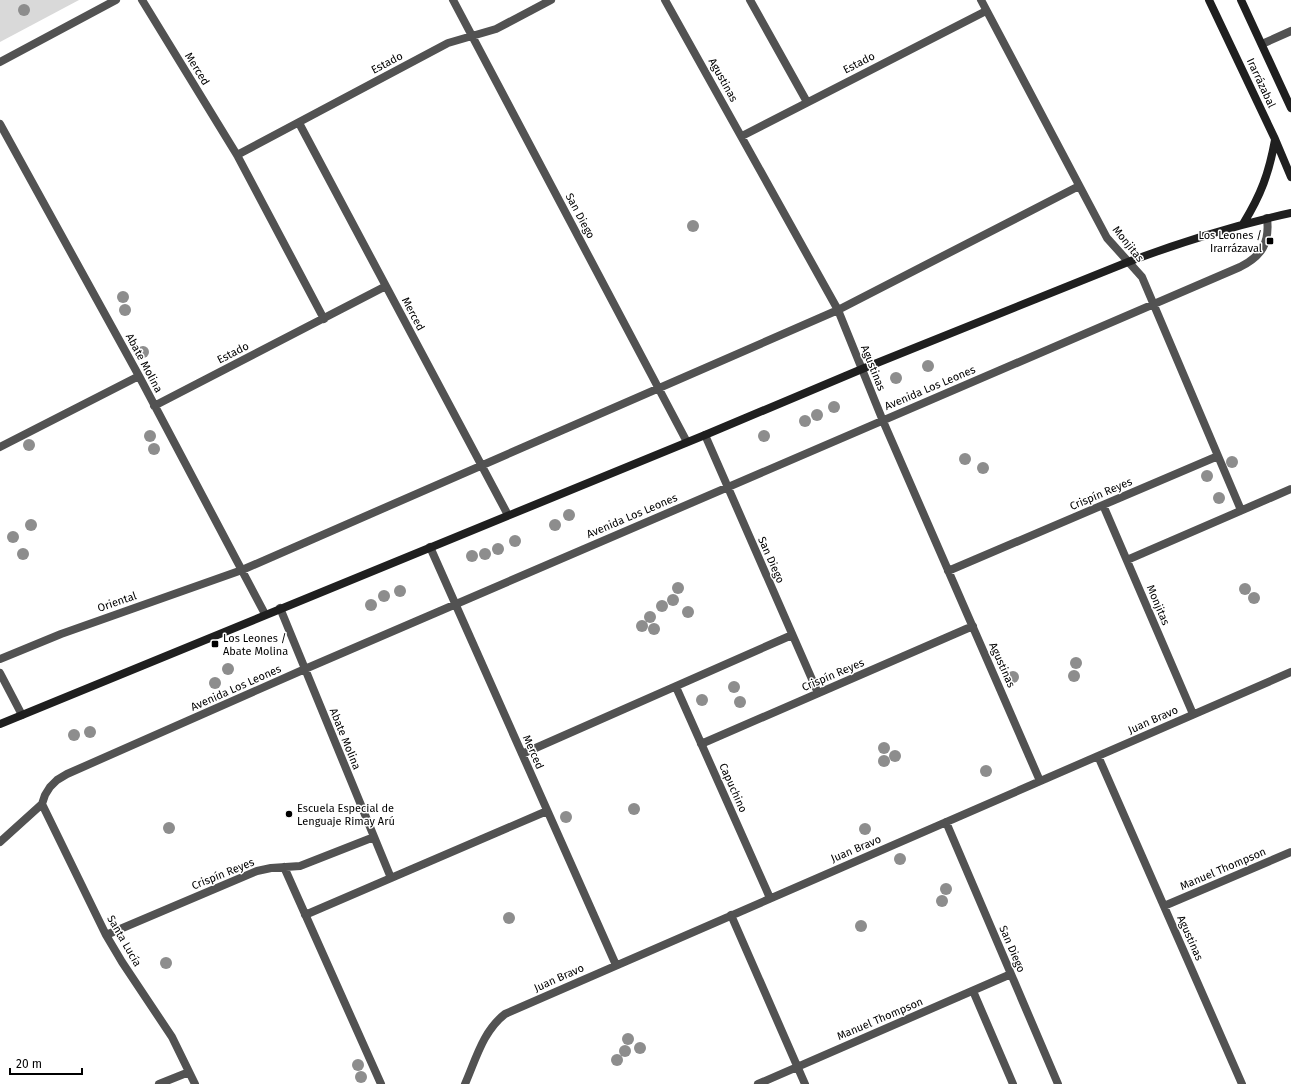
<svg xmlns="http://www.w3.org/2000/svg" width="1291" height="1084" font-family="'Fira Sans',sans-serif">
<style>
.green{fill:#d9d9d9}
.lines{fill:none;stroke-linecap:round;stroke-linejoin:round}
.minor{stroke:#525252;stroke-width:8}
.tertiary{stroke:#525252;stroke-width:8}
.secondary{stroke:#1f1f1f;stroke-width:8}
.tree{fill:#8d8d8d}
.poi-dot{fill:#000;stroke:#fff;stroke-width:1.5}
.labels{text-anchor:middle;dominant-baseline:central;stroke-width:3;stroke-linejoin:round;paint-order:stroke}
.street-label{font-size:11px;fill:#000;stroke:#fff}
.poi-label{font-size:11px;fill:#000;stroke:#fff;text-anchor:start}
</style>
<rect width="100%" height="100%" fill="#fff"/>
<path class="green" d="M0,0H79L0,42Z"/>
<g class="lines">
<path class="minor" d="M142,0L237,155L324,319
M453,0L687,442
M665,0L838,310L883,421L1040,781
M750,0L807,102
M981,0L1107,238L1142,277L1241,510
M1262,44L1291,31
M299,123L508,515
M0,124L139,376L265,614
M742,136L986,11
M237,155L448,43L496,29L551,0
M154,406L386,286
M705,435L818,693
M0,447L139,376
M1103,505L1193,714
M430,547L616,965
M1127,560L1291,489
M948,571L1218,456
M280,608L391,878
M0,659L61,634L242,570L838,310L1079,186
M0,673L22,715
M676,687L770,898
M701,744L973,626
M522,754L792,635
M1098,756L1242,1084
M42,804L106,935L122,962L172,1037L195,1084
M946,822L1058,1084
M0,842L42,804L45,795L50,787L57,780L67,774L305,669L1240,267C1262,256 1270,243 1267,218
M284,867L381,1084
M1164,906L1291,852
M305,915L547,811
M731,915L805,1084
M106,935L257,871L271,868L300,866L374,837
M973,991L1013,1084
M159,1084L189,1072
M465,1084C476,1059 483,1031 505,1014L1291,672
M758,1084L1011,974"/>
<path class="tertiary" d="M0,62L116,0"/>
<path class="secondary" d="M1209,0L1275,139L1291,177
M1241,0L1291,108
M1243,224C1261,195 1269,173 1275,140
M0,724L705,435L862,369L1128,262C1181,242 1235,225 1291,213"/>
</g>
<g class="tree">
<circle cx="24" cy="10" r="6"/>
<circle cx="693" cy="226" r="6"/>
<circle cx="123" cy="297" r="6"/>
<circle cx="125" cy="310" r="6"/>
<circle cx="143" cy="352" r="6"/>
<circle cx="928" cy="366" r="6"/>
<circle cx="896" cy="378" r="6"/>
<circle cx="834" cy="407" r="6"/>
<circle cx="817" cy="415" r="6"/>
<circle cx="805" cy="421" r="6"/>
<circle cx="150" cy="436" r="6"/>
<circle cx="764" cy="436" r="6"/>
<circle cx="29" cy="445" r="6"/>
<circle cx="154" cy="449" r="6"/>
<circle cx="965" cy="459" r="6"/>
<circle cx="1232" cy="462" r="6"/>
<circle cx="983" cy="468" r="6"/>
<circle cx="1207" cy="476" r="6"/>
<circle cx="1219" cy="498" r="6"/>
<circle cx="569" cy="515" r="6"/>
<circle cx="31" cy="525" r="6"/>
<circle cx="555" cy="525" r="6"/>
<circle cx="13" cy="537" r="6"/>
<circle cx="515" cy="541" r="6"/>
<circle cx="498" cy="549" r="6"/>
<circle cx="23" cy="554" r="6"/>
<circle cx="485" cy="554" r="6"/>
<circle cx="472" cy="556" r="6"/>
<circle cx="678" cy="588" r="6"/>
<circle cx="1245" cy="589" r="6"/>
<circle cx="400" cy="591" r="6"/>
<circle cx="384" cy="596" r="6"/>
<circle cx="1254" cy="598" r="6"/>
<circle cx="673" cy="600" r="6"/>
<circle cx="371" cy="605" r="6"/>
<circle cx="662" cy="606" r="6"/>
<circle cx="688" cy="612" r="6"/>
<circle cx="650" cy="617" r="6"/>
<circle cx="642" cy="626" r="6"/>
<circle cx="654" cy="629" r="6"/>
<circle cx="1076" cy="663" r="6"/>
<circle cx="228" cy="669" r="6"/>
<circle cx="1074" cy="676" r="6"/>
<circle cx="1013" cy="677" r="6"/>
<circle cx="215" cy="683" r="6"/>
<circle cx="734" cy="687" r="6"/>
<circle cx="702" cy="700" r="6"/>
<circle cx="740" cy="702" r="6"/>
<circle cx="90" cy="732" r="6"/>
<circle cx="74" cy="735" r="6"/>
<circle cx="884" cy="748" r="6"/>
<circle cx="895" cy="756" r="6"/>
<circle cx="884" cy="761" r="6"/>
<circle cx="986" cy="771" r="6"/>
<circle cx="634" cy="809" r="6"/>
<circle cx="566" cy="817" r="6"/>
<circle cx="169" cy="828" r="6"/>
<circle cx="865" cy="829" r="6"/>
<circle cx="900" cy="859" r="6"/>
<circle cx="946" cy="889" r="6"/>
<circle cx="942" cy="901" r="6"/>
<circle cx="509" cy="918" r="6"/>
<circle cx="861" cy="926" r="6"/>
<circle cx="166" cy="963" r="6"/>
<circle cx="628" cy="1039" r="6"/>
<circle cx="640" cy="1048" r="6"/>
<circle cx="625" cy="1051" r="6"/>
<circle cx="617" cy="1060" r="6"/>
<circle cx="358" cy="1065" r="6"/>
<circle cx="361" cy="1077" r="6"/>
</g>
<g class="poi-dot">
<rect x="1266" y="237" width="8" height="8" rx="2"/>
<rect x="211" y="640" width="8" height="8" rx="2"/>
<circle cx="289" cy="814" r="4"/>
</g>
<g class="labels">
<g class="street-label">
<text transform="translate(387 63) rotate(-28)">Estado</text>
<text transform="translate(859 63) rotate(-27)">Estado</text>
<text transform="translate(197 69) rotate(58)">Merced</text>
<text transform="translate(723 80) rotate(61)">Agustinas</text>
<text transform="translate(1261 83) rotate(65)">Irarrázabal</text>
<text transform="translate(580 216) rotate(62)">San Diego</text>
<text transform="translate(1128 244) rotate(51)">Monjitas</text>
<text transform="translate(413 314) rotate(62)">Merced</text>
<text transform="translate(233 353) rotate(-27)">Estado</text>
<text transform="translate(144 363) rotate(62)">Abate Molina</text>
<text transform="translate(873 368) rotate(68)">Agustinas</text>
<text transform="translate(930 388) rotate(-23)">Avenida Los Leones</text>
<text transform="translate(1101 494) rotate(-23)">Crispín Reyes</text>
<text transform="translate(632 516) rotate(-23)">Avenida Los Leones</text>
<text transform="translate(771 560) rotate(66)">San Diego</text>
<text transform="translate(117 602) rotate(-19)">Oriental</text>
<text transform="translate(1158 605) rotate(67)">Monjitas</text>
<text transform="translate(1002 665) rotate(66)">Agustinas</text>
<text transform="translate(833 675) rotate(-23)">Crispín Reyes</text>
<text transform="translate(236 688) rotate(-24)">Avenida Los Leones</text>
<text transform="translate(1153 720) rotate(-24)">Juan Bravo</text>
<text transform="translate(345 739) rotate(68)">Abate Molina</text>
<text transform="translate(533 752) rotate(66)">Merced</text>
<text transform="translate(733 788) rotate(66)">Capuchino</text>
<text transform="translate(856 849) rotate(-23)">Juan Bravo</text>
<text transform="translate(1223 869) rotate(-23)">Manuel Thompson</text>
<text transform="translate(223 874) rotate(-22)">Crispín Reyes</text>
<text transform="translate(1190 938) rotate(66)">Agustinas</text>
<text transform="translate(124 941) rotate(60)">Santa Lucía</text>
<text transform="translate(1012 949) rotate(67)">San Diego</text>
<text transform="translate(559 978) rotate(-24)">Juan Bravo</text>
<text transform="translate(880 1019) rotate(-23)">Manuel Thompson</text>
</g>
<g class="poi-label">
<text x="1262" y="235" text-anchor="end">Los Leones /<tspan x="1262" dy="13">Irarrázaval</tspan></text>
<text x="223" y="638">Los Leones /<tspan x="223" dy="13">Abate Molina</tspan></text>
<text x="297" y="808">Escuela Especial de<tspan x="297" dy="13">Lenguaje Rimay Arú</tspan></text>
</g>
</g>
<path d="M10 1068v6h72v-6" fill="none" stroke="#000000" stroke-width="2"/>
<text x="16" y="1068" font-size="12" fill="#000000" stroke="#ffffff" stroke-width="3" paint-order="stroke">20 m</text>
</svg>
